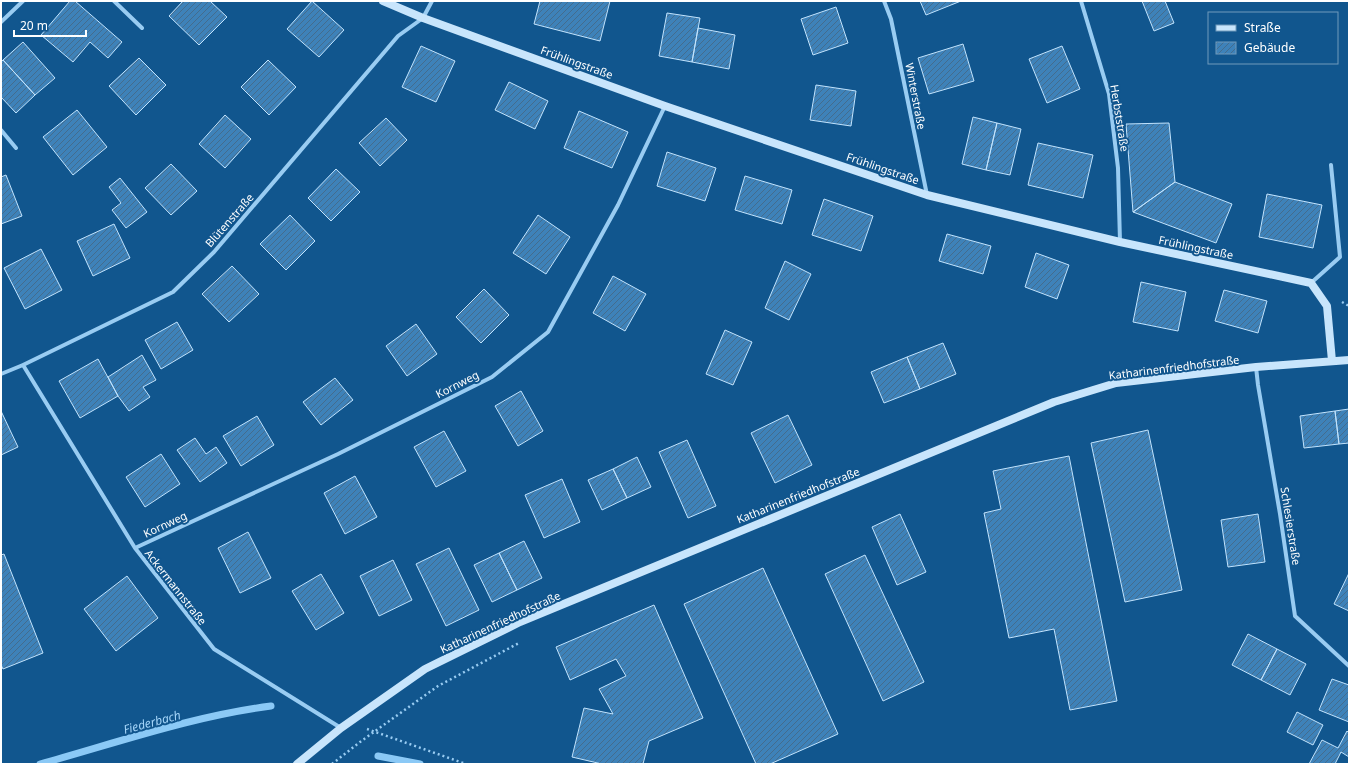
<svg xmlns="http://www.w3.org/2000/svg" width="1350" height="765" font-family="'Noto Sans',sans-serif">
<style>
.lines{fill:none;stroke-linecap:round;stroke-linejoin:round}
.stream{stroke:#8bc9f6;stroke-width:7}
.building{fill:url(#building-hatch);stroke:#c1e3fd}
.path{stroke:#99ccf2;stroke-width:2.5;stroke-dasharray:2 3;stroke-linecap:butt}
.street{stroke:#99ccf2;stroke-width:4}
.secondary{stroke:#c8e5fc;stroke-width:8}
.labels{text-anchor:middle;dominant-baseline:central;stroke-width:4;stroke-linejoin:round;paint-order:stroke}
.street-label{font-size:11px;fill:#fff;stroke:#11568e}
.water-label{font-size:12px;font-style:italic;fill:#a5d5f9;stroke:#11568e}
</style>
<defs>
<pattern id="building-hatch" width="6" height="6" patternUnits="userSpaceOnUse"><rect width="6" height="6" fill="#3e82b9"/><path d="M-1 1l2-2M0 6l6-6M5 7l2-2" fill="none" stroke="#446c8d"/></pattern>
</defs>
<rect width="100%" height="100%" fill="#11568e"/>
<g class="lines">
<path class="stream" d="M378,756L420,764
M40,764C116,743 193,716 271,706"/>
</g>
<path class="building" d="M70,1H75L122,42L108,58L90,42L73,62L41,35Z
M183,1H210L227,17L199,45L169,16Z
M312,1L344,30L319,57L287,29Z
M540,1H610L600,41L534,24Z
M920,1H961L926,15Z
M1142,1H1165L1174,23L1154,31Z
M836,7L848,43L813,55L801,19Z
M667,13L700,18L692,62L659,56Z
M698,28L735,35L729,69L692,62Z
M23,42L55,78L35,95L3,60Z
M963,44L974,81L929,94L918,58Z
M421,46L455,61L436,102L402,87Z
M1062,46L1080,89L1047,103L1029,59Z
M139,58L166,85L136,115L109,86Z
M3,60L35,95L16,113L1,97V62Z
M268,60L296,87L269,115L241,87Z
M509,82L548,101L535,129L495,110Z
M816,85L856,91L851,126L810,120Z
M77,110L107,147L73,175L43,137Z
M579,111L628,132L612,168L564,148Z
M225,115L251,139L225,168L199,144Z
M973,117L997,123L986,170L962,164Z
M386,118L407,140L380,166L359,143Z
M997,123L1021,129L1010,175L986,170Z
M1169,123L1175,182L1133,212L1126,124Z
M1038,143L1093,155L1083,198L1028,185Z
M667,152L716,168L705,201L657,186Z
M171,164L197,191L171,215L145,188Z
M336,169L360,192L331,221L308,198Z
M6,175L22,216L1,224V177Z
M745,176L792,190L782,224L735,210Z
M120,178L147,212L126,228L112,210L121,203L109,187Z
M1175,182L1232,204L1216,243L1133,212Z
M1267,194L1322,205L1313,248L1259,237Z
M824,199L873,216L861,251L812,235Z
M290,215L315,241L286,270L260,244Z
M538,215L570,237L546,274L513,253Z
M114,224L130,258L93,276L77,241Z
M947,234L991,246L983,274L939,261Z
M41,249L62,290L25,309L4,268Z
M1036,253L1069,265L1057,299L1025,287Z
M785,261L811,274L789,320L765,308Z
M232,266L259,294L229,322L202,294Z
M613,276L646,294L625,331L593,313Z
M1141,282L1186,292L1178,331L1133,322Z
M484,289L509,315L481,343L456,317Z
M1224,290L1267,301L1258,333L1215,321Z
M177,322L193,350L161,369L145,340Z
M416,324L437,354L407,376L386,346Z
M725,330L752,342L733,385L706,374Z
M943,343L956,374L920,389L907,357Z
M142,355L156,380L143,387L150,397L129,411L118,396L108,377Z
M907,357L920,389L884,403L871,372Z
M98,359L118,396L80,418L59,381Z
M335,378L353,400L321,425L303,402Z
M521,391L543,431L518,446L495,406Z
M1349,409V443L1339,444L1335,411Z
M1,411L18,447L1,455Z
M1335,411L1339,444L1304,448L1300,416Z
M788,415L812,465L775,483L751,433Z
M257,416L274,445L241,466L223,436Z
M1148,430L1182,590L1125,602L1091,443Z
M444,431L466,471L436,487L414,447Z
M195,438L206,454L216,447L227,463L200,482L177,450Z
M687,440L716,506L688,518L659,452Z
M161,454L180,484L145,507L126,477Z
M1069,456L1117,701L1070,710L1054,629L1009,638L984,513L1001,509L993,471Z
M637,457L651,487L627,498L613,469Z
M613,469L627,498L602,510L588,480Z
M355,476L377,517L345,534L324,493Z
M562,479L580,522L544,538L525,495Z
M900,514L926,572L897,585L872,527Z
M1258,514L1265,562L1228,567L1221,520Z
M248,532L271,578L240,593L218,548Z
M524,541L542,578L517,590L499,553Z
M449,548L479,610L446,626L416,564Z
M499,553L517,590L492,602L474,565Z
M4,554L43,653L3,669L1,665V555Z
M865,555L924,682L883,701L825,574Z
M393,560L412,600L379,616L360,576Z
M763,568L838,734L770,764H756L684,604Z
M1349,573V611L1334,604Z
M321,574L344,613L316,630L292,591Z
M127,576L158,618L116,651L84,609Z
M654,605L703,718L649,741L643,764H602L572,757L584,708L613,714L599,689L626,676L616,659L570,680L556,647Z
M1248,634L1277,649L1261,680L1232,665Z
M1277,649L1306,664L1290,695L1261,680Z
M1332,679L1349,685V722L1319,710Z
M1297,712L1323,725L1313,745L1287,732Z
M1347,731L1349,733V757L1341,752L1335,764H1309L1322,740L1338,748Z"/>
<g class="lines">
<path class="path" d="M1342,302L1349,306
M367,729L466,764
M332,764L360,742L438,686L519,643"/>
<path class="street" d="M114,1L142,28
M884,1L891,19L927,195
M1081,1L1109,94L1118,168L1120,242
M1,22L23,1
M1,130L16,148
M1311,283L1340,257L1331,165
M23,365L135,548L214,649L341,728
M1256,367L1258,385L1280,514L1295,616L1349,666
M1,374L23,365L173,292L214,252L398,36L423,18L432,1
M135,548L338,454L492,377L548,332L618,205L665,106"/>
<path class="secondary" d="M383,1L423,18L665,106L927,195L1120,242L1311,283L1327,306L1332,361
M297,764L341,728L425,669L520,622L1054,402L1116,383L1256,367L1349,360"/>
</g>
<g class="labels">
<g class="street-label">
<text transform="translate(577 62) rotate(20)">Frühlingstraße</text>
<text transform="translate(916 96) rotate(79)">Winterstraße</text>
<text transform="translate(1120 118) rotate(81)">Herbststraße</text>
<text transform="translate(883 168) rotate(19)">Frühlingstraße</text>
<text transform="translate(229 220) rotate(-49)">Blütenstraße</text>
<text transform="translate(1196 247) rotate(12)">Frühlingstraße</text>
<text transform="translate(1174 367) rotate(-7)">Katharinenfriedhofstraße</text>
<text transform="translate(457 384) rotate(-27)">Kornweg</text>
<text transform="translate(798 495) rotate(-22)">Katharinenfriedhofstraße</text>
<text transform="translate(165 524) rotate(-25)">Kornweg</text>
<text transform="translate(1291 526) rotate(81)">Schlesierstraße</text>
<text transform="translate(176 587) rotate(52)">Ackermannstraße</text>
<text transform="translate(500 622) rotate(-25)">Katharinenfriedhofstraße</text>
</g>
<g class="water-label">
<text transform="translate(152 722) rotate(-15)">Fiederbach</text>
</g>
</g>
<rect width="1350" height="765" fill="none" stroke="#ffffff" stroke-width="4"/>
<rect x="1208" y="12" width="130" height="52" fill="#11568e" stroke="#709abb"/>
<rect x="1216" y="25" width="20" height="6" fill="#c8e5fc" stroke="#709abb"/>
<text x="1244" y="32" font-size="12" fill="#ffffff">Straße</text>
<rect x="1216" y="42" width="20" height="12" fill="url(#building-hatch)" stroke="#709abb"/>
<text x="1244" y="52" font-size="12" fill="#ffffff">Gebäude</text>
<path d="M14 30v6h72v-6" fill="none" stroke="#ffffff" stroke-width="2"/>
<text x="20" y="30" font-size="12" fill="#ffffff" stroke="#11568e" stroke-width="3" paint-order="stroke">20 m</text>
</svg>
